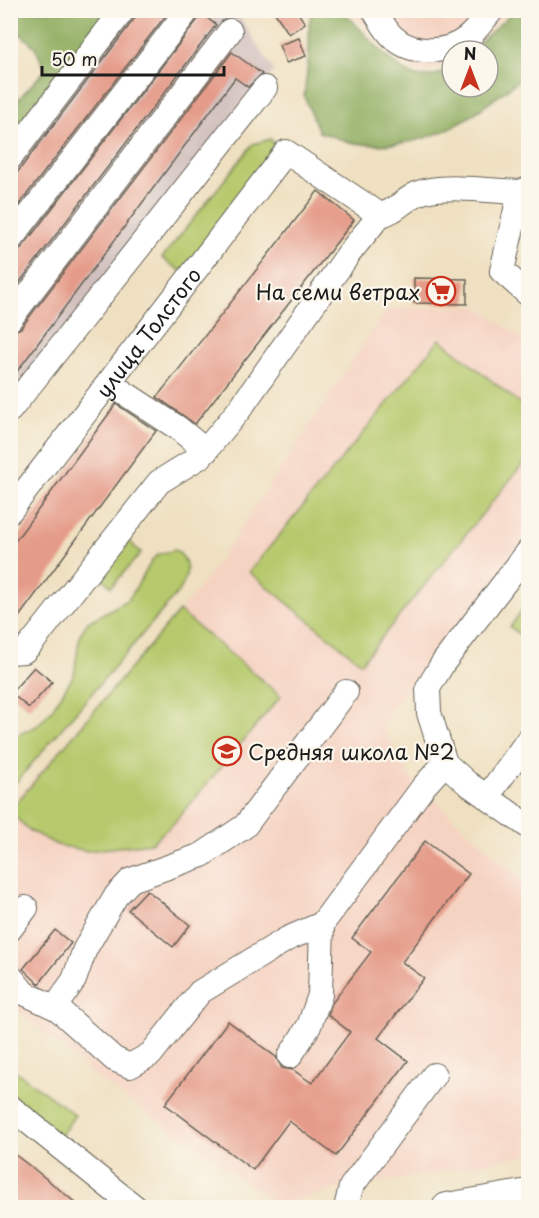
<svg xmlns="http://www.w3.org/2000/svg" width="539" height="1218" font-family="'Playpen Sans',sans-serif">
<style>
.built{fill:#f5d3c2}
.industrial{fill:#d1c0bd}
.green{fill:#b6c96c;stroke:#697244;stroke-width:1.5}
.forest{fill:#90ad60;stroke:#56643e;stroke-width:1.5}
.building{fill:#e59b89}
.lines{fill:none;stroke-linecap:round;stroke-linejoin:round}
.minor-casing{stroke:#666156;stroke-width:26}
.major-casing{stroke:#666156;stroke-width:32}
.minor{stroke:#fff;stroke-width:24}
.major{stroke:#fff;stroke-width:30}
.labels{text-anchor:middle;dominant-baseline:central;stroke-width:4.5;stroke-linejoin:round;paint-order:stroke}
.poi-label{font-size:21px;fill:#1c1c1c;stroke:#fbf7ec;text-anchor:end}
.street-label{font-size:21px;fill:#1c1c1c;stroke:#fbf7ec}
</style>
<rect width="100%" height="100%" fill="#fbf7ec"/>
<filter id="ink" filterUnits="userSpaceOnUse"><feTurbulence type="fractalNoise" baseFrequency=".0167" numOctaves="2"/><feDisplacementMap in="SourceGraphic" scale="12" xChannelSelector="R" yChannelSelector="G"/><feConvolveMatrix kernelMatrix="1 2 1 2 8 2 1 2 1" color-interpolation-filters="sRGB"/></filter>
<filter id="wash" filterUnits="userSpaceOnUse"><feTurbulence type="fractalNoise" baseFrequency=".008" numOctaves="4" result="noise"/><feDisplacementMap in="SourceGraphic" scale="24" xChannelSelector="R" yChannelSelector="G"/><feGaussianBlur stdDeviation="1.35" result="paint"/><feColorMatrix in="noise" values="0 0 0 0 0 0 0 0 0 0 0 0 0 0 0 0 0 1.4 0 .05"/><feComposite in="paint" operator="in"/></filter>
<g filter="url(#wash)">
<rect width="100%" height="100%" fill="#efe0c1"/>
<path class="built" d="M349,11H509L465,51H452V62L426,72L416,71L400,60Z
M477,306L528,343V537L381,723L411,779L528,886V1155L417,1177L356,1185L277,1204L99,1079L11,1005V805L206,580L387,309Z"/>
<path class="industrial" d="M135,11H236L274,71L63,343L11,394V171Z"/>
<path class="green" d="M271,139L276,150L182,272L162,258L253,144Z
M440,339L528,410V458L361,663L249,572Z
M128,540L141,553L111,587L99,575Z
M175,550C191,560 188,576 180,590L11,788V738L37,726L51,711L74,675L80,634L88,622L129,599L153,559L159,554Z
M528,601V641L510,627Z
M179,611L281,696L173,824L151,843L87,851L57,845L30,831L11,813V809Z
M10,1067L75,1115L60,1137L11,1101Z"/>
<path class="forest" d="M11,11H112L11,137V107L45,70L35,47L11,26Z
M312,11H343C360,27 394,71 416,76C429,79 441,74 452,68V87H488V51H470L514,11H528V73C472,116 432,154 354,143C343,141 330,135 319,132L304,96L309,55V23Z"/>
<g id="blocks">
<path class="building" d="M141,10H170L10,216V182Z
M273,10H296L305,23L289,34Z
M202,14L216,25L10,295V254L21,249Z
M299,38L306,56L286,63L279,45Z
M232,52L262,74L248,87L235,78L10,381V333L21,328Z
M318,191L354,220L195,424L157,397Z
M414,278L467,279V304L414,303Z
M116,404L156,431L10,629V548Z
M34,667L52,682L29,708L11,693Z
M425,841L469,874L402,962L424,978L378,1038L408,1061L336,1156L289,1121L253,1170L165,1104L228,1021L276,1057L282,1068L293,1070L312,1083L350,1032L328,1015L332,1003L371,952L352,938Z
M147,890L190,925L173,947L128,910Z
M55,930L71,943L39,984L23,969Z
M10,1151L39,1173L82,1208H10Z"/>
</g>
</g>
<g filter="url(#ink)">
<use href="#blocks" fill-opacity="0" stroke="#666156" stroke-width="1.5"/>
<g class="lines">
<g class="minor-casing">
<g id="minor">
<path d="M374,10C380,19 385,30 393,37C412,55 447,54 467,38C476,31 484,19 492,10"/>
<path d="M10,158L123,10"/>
<path d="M520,192L502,271L528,294"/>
<path d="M10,240L188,10"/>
<path d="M10,319L230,31"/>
<path d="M109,383L178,428L206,451"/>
<path d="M10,410L265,88"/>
<path id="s1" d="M10,511L286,152L380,215C397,212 407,195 425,191C452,185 492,191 520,192L528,189"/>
<path d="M528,552L443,663L428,688L429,713L445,763L467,783L528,826"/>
<path d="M10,652L24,651L31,644L159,482L201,456L239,410L350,252L380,215"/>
<path d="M346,692L245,826L202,855L131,880L116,896L85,949L74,980L59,1001L58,1009L114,1059L130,1066L151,1054L200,992L287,939L322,924L424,786L445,763"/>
<path d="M487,797L528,740"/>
<path d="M10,929L26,908"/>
<path d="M10,976L24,993L58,1009"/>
<path d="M290,1056L309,1026L320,995L322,924"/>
<path d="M10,1107L136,1208"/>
<path d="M346,1208L351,1187L434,1075"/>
</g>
</g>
<g class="major-casing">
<path id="major" d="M447,1208L528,1194"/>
</g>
<use href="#minor" class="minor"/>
<use href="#major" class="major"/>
</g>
</g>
<defs>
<g id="supermarket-ring" transform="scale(1.5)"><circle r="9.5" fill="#fbf7ec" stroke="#c8321e" stroke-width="1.5"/><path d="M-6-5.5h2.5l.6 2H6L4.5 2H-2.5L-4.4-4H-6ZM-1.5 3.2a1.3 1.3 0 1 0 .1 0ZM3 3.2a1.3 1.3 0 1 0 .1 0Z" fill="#c8321e"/></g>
<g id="school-ring" transform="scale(1.5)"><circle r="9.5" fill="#fbf7ec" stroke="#c8321e" stroke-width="1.5"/><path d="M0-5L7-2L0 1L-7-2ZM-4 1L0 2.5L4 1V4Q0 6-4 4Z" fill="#c8321e"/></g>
</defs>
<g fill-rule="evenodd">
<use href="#supermarket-ring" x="441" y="291"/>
<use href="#school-ring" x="227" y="751"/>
</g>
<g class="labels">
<g class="poi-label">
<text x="420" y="291">На семи ветрах</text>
<text x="248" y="751" text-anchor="start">Средняя школа №2</text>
</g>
<g class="street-label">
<text stroke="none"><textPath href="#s1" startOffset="226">улица Толстого</textPath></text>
</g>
</g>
<rect width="539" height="1218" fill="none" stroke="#fbf7ec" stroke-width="36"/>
<g transform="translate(470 69)"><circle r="28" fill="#fbf7ec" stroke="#a29f99" stroke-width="1.5"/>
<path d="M0-4.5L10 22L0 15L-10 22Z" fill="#c8321e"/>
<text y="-9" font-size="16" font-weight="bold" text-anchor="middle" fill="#1c1c1c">N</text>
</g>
<path d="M42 66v9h182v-9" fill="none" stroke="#1c1c1c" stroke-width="3"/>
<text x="51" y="66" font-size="18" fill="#1c1c1c" stroke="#fbf7ec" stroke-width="4.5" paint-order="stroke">50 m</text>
</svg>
